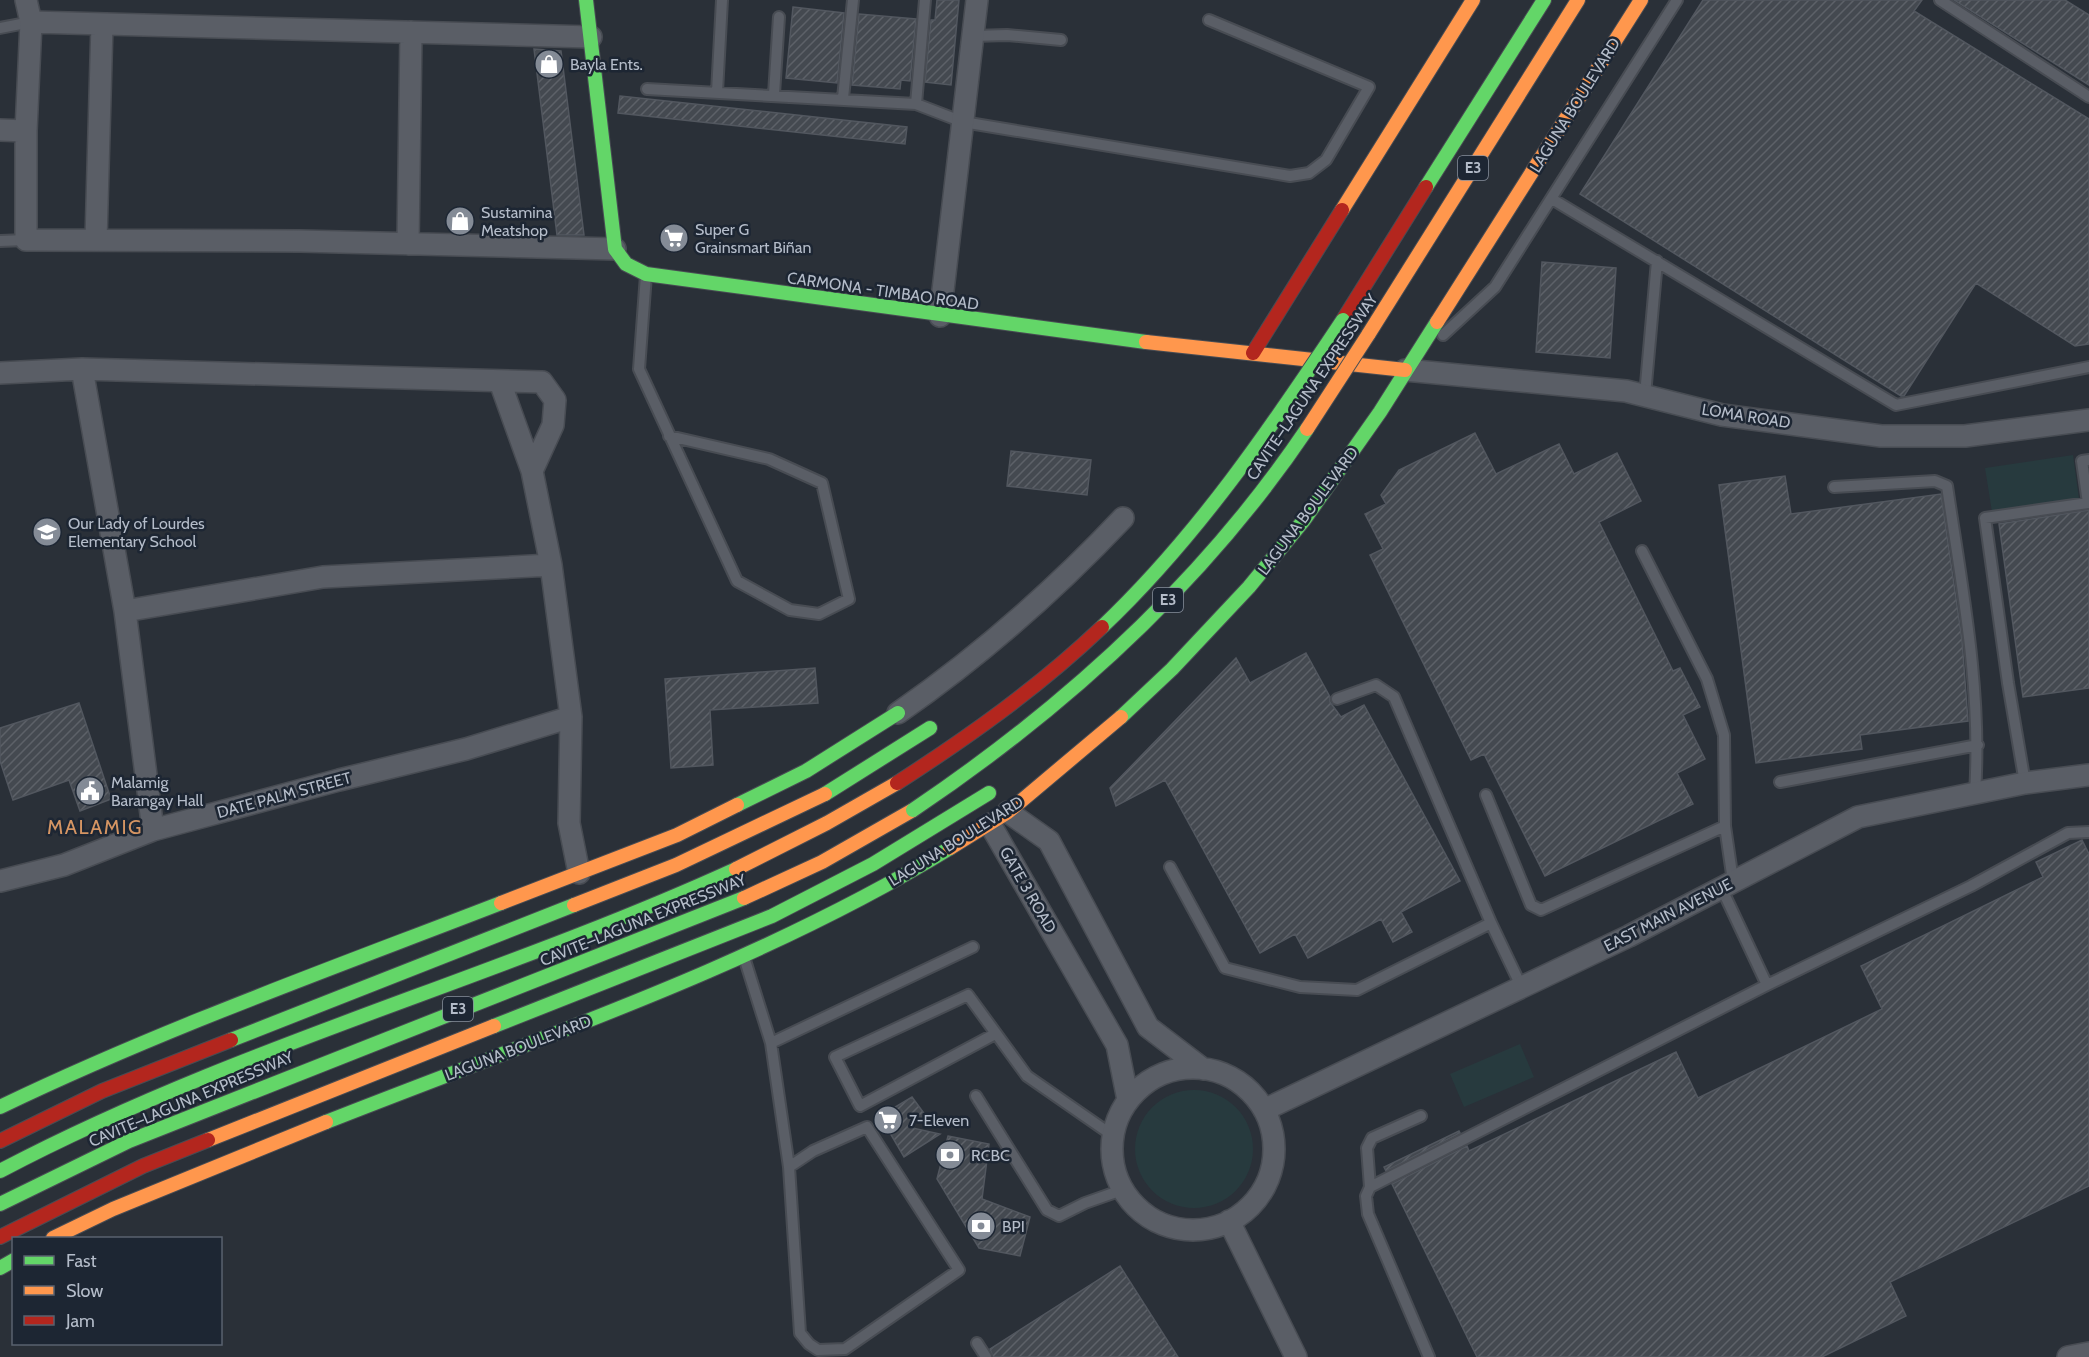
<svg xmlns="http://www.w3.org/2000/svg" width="2089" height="1357" font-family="Cabin,sans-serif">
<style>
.grass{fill:#273a3e}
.building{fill:url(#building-hatch);stroke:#52575f;stroke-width:1.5}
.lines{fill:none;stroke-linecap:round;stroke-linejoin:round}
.lane-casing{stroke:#484c53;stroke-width:14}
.street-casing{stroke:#484c53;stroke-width:24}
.fast-casing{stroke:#484c53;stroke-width:16}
.slow-casing{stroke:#484c53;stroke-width:16}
.jam-casing{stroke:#484c53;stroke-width:16}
.lane{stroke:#5a5e66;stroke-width:10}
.street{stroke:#5a5e66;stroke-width:21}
.fast{stroke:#63d668;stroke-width:14}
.slow{stroke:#ff974d;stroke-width:14}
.jam{stroke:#b3261e;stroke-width:14}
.fast-bridge-casing{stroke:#474c53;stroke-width:16;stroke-linecap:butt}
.slow-bridge-casing{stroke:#474c53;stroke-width:16;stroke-linecap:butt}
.jam-bridge-casing{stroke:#474c53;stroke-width:16;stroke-linecap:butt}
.fast-bridge{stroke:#63d668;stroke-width:14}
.slow-bridge{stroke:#ff974d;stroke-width:14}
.jam-bridge{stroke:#b3261e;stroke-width:14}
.labels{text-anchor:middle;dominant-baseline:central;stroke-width:5;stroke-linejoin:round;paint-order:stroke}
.shield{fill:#1d2633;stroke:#878f9c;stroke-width:1.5}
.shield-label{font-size:15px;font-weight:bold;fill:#b4bcc9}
.poi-label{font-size:16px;fill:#b4bcc9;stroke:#1d2633;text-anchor:start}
.street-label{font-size:16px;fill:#b4bcc9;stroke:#1d2633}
.quarter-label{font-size:20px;letter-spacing:1.5px;fill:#d59563;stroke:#1d2633}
</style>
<defs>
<pattern id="building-hatch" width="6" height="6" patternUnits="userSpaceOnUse" patternTransform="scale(1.5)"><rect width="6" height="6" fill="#444950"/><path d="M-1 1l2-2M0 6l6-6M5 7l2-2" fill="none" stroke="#5d6168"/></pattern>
</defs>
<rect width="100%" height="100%" fill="#2a3038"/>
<path class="grass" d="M2073,455L2079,499L1992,512L1985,468Z
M1520,1044L1534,1077L1464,1107L1450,1074Z
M1135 1149a59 59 0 1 1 118 0a59 59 0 1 1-118 0Z"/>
<path class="building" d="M937,0H959L951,85L925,82L931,20H935Z
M1703,0H1922L1914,11L2089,119V344L2075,346L1976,283L1904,396H1901L1580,194Z
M1954,0H2065L2089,15V85Z
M793,7L844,13L837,83L786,78Z
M859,14L916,19L910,81L901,80L900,89L852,85Z
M534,49L561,51L584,235H557Z
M620,96L907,127L905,144L618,113Z
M1542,262L1616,268L1610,358L1536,352Z
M1475,433L1496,474L1559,444L1574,474L1617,453L1641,501L1599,522L1673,671L1680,668L1700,707L1683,715L1705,759L1677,773L1693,804L1545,876L1484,754L1471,760L1370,555L1383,549L1365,514L1386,504L1381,495L1399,470Z
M1011,451L1091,460L1087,495L1007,486Z
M1785,476L1791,514L1941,494L1962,640L1968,721L1860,735L1862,749L1756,763L1719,485Z
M2089,510V688L2023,697L1999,524Z
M1306,653L1330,697V702L1341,717L1364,705L1460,881L1401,912L1412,932L1393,942L1381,919L1308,958L1295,934L1260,953L1165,780L1116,806L1110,788L1236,658L1250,683Z
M815,668L818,703L710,710L713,765L671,768L665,679Z
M79,703L111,799L80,811L69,780L13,800L0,761V728Z
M2082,840L2089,854V1186L1890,1282L1906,1316L1822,1357H1477L1392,1184L1467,1146L1469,1151L1676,1052L1698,1098L1882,1009L1861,966L2043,877L2036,862Z
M912,1097L926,1116L908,1127L940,1134L904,1157L880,1116Z
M1459,1131L1460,1133L1386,1171L1384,1167Z
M948,1136L989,1144L982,1199L1030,1217L1020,1256L979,1248L937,1179Z
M1120,1266L1178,1357H993L990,1349Z"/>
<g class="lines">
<g class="lane-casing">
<path id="lane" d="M1940,0L2089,97
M0,28L31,22
M973,36L1007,35L1061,40
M647,89L916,104L963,122L1290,176L1309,173L1326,160L1369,87L1209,20
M717,92L722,0
M774,94L779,17
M843,98L853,0
M916,104L925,0
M1552,199L1896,405L2089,367
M0,241L26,240
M646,275L639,369L737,581L790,610L819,614L849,599L822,483L769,459L669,436
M1443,335L1495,287L1677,0
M1645,395L1657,261
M1834,487L1935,481L1947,486C1962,588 1982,690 1975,793
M1642,551L1707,679L1724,735L1725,826L1733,881
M1337,699L1376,685L1394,697L1491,923
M1780,782L1978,745
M2025,783L2008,683L1985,518L2088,503L2082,461L2089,460
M1486,795L1531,905L1541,910L1725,826
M1170,867L1225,968L1300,987L1357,990L1491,923L1522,988
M1721,887L1767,985
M744,957L771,1043L789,1167L800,1333L809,1344L818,1350L845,1349L959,1270L867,1127L813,1151L789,1167
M995,1034L860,1106L835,1057L968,995L1027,1076L1112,1135
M771,1043L973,947
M976,1096L1047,1210L1059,1216L1085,1203L1122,1190
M1370,1187L1367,1148L1372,1138L1421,1116
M977,1343L986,1357
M1429,1357L1368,1214L1366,1196L1370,1187L1767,985L1971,886L2068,833L2089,832"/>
</g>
<g class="street-casing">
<path id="street" d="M26,0L31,22L26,131V240L300,241L615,249
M31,22L591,37
M0,130L26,131
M96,240L102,24
M408,244L411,32
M940,316L977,0
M82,369L125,611L153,830
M1405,370L1626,391L1722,415L1881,436H1965L2089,420
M0,373L82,369L542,382L555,400L553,425L532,471
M500,382L532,471L551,565L571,717L569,823L579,873
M125,611L323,577L551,565
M898,713C980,656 1054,591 1123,518
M1008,812L1049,841L1148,1027L1203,1069
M990,824L1117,1045L1128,1100
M0,881L64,865L153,830L339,780L466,749L571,717
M1112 1149a81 81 0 1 1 162 0a81 81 0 1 1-162 0Z
M1264,1110L1629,936L1858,817L2025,783L2089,775
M1229,1221L1296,1357
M2068,1357L2089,1353"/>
</g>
<g class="fast-casing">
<path id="fast" d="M586,0L615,249L626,264L646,274L1146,342
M1426,187L1544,0
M1121,717L1172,669L1249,587L1304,520L1380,412L1437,322
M825,794L930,728
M737,805L806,771L898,713
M494,1026L772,916L873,864L989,793
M231,1040L574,905
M0,1107C162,1029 333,968 501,903
M326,1122C536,1039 757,966 950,848
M0,1171C235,1047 495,979 736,869
M0,1204L129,1141L744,898
M0,1268L14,1260"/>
</g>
<g class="slow-casing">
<path id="slow" d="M1342,210L1473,0
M1437,322L1641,0
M1368,335L1578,0
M1146,342L1405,370
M950,848L1008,812L1121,717
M736,869L827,823L897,783
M744,898L822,862L913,810
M501,903L677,835L737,805
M574,905L676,865L825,794
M208,1140L494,1026
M53,1238L113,1209L326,1122"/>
</g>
<g class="jam-casing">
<path id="jam" d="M1343,320L1426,187
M1253,353L1342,210
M0,1141L102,1091L231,1040
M0,1237L143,1166L208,1140"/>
</g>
<use href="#lane" class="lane"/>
<use href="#street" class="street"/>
<use href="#fast" class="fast"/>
<use href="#slow" class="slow"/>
<use href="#jam" class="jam"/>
<g class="fast-bridge-casing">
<path id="fast-bridge" d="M1102,627C1197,537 1271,428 1343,320
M913,810C1066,707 1203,583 1307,429"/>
</g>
<g class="slow-bridge-casing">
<path id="slow-bridge" d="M1307,429L1368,335"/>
</g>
<g class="jam-bridge-casing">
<path id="jam-bridge" d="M897,783C970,736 1039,687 1102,627"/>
</g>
<use href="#fast-bridge" class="fast-bridge"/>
<use href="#slow-bridge" class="slow-bridge"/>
<use href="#jam-bridge" class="jam-bridge"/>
</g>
<defs>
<g id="shop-disc" transform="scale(1.5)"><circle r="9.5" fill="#848b96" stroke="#1d2633"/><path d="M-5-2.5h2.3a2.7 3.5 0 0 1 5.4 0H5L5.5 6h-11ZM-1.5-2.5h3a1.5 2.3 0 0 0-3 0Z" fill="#fff"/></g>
<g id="supermarket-disc" transform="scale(1.5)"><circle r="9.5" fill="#848b96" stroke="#1d2633"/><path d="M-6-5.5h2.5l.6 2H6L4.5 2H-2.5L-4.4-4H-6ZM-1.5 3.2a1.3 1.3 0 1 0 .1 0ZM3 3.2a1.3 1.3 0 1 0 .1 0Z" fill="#fff"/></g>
<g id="school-disc" transform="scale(1.5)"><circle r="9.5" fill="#848b96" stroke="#1d2633"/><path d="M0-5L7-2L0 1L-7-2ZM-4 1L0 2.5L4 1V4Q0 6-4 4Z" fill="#fff"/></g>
<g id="civic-disc" transform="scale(1.5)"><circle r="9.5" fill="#848b96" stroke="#1d2633"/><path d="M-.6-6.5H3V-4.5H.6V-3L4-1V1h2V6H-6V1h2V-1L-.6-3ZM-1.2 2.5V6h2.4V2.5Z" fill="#fff"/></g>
<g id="bank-disc" transform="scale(1.5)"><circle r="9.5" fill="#848b96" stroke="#1d2633"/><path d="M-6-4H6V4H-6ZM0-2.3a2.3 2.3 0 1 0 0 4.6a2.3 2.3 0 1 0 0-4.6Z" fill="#fff"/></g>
</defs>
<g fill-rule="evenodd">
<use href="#shop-disc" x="549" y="64"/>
<use href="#shop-disc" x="460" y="221"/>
<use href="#supermarket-disc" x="674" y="238"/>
<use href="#school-disc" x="47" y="532"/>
<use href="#civic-disc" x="90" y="791"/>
<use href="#supermarket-disc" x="888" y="1120"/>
<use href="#bank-disc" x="950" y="1155"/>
<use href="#bank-disc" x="981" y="1226"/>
</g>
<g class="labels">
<g class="shield">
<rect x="1458" y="156" width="30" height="24" rx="4.5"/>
<rect x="1153" y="588" width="30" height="24" rx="4.5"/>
<rect x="443" y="997" width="30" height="24" rx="4.5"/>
</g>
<g class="shield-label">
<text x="1473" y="168">E3</text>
<text x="1168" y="600">E3</text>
<text x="458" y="1009">E3</text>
</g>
<g class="poi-label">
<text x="570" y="64">Bayla Ents.</text>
<text x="481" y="212">Sustamina<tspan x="481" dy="18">Meatshop</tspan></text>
<text x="695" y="229">Super G<tspan x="695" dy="18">Grainsmart Biñan</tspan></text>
<text x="68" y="523">Our Lady of Lourdes<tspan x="68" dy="18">Elementary School</tspan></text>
<text x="111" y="782">Malamig<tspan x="111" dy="18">Barangay Hall</tspan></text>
<text x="909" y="1120">7-Eleven</text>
<text x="971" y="1155">RCBC</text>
<text x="1002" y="1226">BPI</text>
</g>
<g class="street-label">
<text transform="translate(1575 105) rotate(-58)">LAGUNA BOULEVARD</text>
<text transform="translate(883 291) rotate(8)">CARMONA - TIMBAO ROAD</text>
<text transform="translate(1312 387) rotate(-56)">CAVITE–LAGUNA EXPRESSWAY</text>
<text transform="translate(1746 416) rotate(9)">LOMA ROAD</text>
<text transform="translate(1308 511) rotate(-53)">LAGUNA BOULEVARD</text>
<text transform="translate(284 795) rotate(-15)">DATE PALM STREET</text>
<text transform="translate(956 841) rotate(-32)">LAGUNA BOULEVARD</text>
<text transform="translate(1028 890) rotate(60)">GATE 3 ROAD</text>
<text transform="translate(1668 915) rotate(-27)">EAST MAIN AVENUE</text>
<text transform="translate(643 920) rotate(-22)">CAVITE–LAGUNA EXPRESSWAY</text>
<text transform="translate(518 1048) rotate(-21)">LAGUNA BOULEVARD</text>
<text transform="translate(191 1099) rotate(-23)">CAVITE–LAGUNA EXPRESSWAY</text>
</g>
<g class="quarter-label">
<text x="95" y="827">MALAMIG</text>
</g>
</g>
<rect x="12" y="1237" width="210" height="108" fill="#1d2633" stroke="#59626f" stroke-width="1.5"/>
<rect x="24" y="1256" width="30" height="9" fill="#63d668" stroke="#59626f" stroke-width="1.5"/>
<text x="66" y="1267" font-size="18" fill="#b4bcc9">Fast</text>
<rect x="24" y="1286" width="30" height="9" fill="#ff974d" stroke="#59626f" stroke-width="1.5"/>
<text x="66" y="1297" font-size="18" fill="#b4bcc9">Slow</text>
<rect x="24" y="1316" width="30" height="9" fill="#b3261e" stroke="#59626f" stroke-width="1.5"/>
<text x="66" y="1327" font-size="18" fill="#b4bcc9">Jam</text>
</svg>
